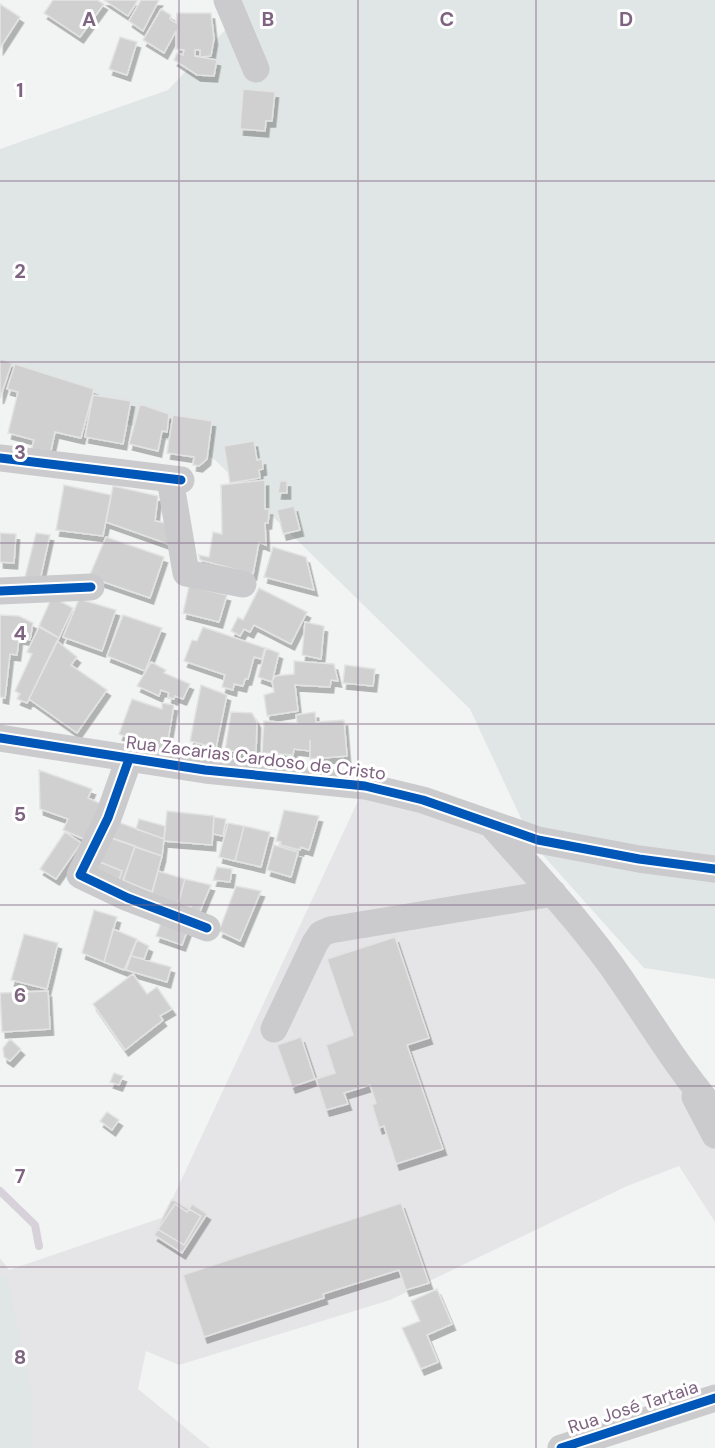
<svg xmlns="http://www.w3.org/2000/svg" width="715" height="1448" font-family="'DM Sans',sans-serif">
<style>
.built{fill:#e5e4e6}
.green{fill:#e0e6e5}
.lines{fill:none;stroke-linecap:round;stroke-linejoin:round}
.stream{stroke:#d7d2da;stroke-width:8}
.building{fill:#d0d0d1;stroke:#e2e3e2;stroke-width:1.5;filter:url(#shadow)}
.minor{stroke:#cbcacc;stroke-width:27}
.cycleway-casing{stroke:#fff;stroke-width:13}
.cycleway{stroke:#0057b8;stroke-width:9}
.grid{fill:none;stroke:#7f6482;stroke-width:1.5;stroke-opacity:0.55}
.labels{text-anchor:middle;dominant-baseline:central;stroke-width:6;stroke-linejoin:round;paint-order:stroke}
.street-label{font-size:18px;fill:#7f6482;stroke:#fff}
.grid-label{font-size:20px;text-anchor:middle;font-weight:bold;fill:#7f6482;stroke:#fff;stroke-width:6;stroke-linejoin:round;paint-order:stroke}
</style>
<defs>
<filter id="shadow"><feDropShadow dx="3.5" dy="6" stdDeviation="0" flood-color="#0004"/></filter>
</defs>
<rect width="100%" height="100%" fill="#f2f4f3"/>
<path class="built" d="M365,786L492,825L708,1122L715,1116V1222L679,1166L627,1186L390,1300L179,1365L146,1351L138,1389L210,1448H0V1258L9,1270L164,1217Z"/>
<path class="green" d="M233,0H715V979L644,968L533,844L470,709L214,459L0,373V149L168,90L231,24Z
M0,1275L7,1277L32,1394L31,1448H0Z"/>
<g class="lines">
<path class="stream" d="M0,1191L35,1225L39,1246"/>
</g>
<path class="building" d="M53,0H97L104,4L80,37L44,13Z
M104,0H138L128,16Z
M141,0H159L143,31L129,21Z
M0,4L20,17L0,48Z
M161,9L171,15L170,19L176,23L177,13H211L214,39L211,56L200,57V50H195V56L217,60L214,76L197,75L174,60L177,53L183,55L184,50L176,49V31L164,53L143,40Z
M120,37L137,42L127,75L109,69Z
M243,89L275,92L272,121H266L265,131L240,129Z
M0,358L12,363L0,398Z
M15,364L94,389L81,438L55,432L50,455L31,451L34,440L8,433L18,392L7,389Z
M93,395L131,401L123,444L85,437Z
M140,404L169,414L167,432L162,431L158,451L129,444Z
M173,415L212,421L207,459L199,466L193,465L194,457L167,453Z
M254,441L257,460L262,459L263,469L259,470L260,478L230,483L224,446Z
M265,480V509H269V512L268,523H265L266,545L259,542L253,574L200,560L199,555L209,557L213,532L222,534L221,485Z
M280,481H287V493H278Z
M64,485L111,495L103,536L56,530Z
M113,486L158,496L155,521L166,523L168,544L106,522Z
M294,506L300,530L283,534L277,510Z
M0,533L16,534L14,563L0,562Z
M36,533L50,535L40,580L25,577Z
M106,537L164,557L150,598L89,577Z
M273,547L306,557L314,590L264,577Z
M189,586L227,595L219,622L183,613Z
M259,588L307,612L291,644L254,625L250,632L244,629L240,636L231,631L238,617L243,620Z
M52,597L73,608L59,638L39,626Z
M79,599L116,610L102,651L63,637Z
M0,615L19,616L33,623L30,640L19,638L17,655L10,654L5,698L0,697Z
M123,615L162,628L145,671L107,656Z
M305,622L324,626L321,659L302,655Z
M39,627L59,638L27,703L17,699L20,694L15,691L32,654L27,652Z
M203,627L265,648L262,659L254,657L248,679H245L243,686L234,684L233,690L222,687L225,675L184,661L192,640L197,641Z
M57,641L77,657L71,665L107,690L77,733L29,699Z
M266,648L279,653L272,682L258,677Z
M294,661L334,664L338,681L331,680L330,687L295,685L298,711L267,716L264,695L274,692L272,681L275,676L294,674Z
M151,662L166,670L164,673L190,684L183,699L175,696L174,699L168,697L169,693L161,690L159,696L137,686Z
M345,665L375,669L373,686L343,683Z
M201,685L227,695L216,748L190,741Z
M132,699L162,709V703L174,705L166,752L119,734Z
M231,712L252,713L257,722L256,752L225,751Z
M315,712L316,722L344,720L347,756L310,759V740V751L294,749L293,755L262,753L264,721L297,723L296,715Z
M39,770L92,789L88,798L101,804L86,840L63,830L68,819L40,809Z
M284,810L319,816L309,850L301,847L300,850L280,845L281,842L276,841Z
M167,811L214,816L212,845L164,841Z
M214,817L226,819L223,836L213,834Z
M139,819L165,826L164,839L136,829Z
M118,822L164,839L162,856L111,838Z
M228,823L244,826L235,861L219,857Z
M244,826L270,832L261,867L235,861Z
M65,832L81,843L56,879L40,869Z
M109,837L135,846L123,881L119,880L122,871L100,862Z
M274,845L298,852L291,877L267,870Z
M135,847L162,856L152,892L123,880Z
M100,862L122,871L119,880L97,871Z
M217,867L232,869L230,882L213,880Z
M158,871L185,879L178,904L151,897Z
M185,879L211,885L198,916L189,912L191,907L178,904Z
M236,886L261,891L240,941L219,931Z
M94,910L117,917L104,962L82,953Z
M162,920L188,929L182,945L156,936Z
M113,929L137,939L124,970L104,962Z
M24,934L58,943L47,989L11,980Z
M395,937L429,1038L407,1045L443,1149L396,1164L384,1126L379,1128L372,1105L376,1103L370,1085L344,1093L348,1104L326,1110L316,1079L335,1073L326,1045L353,1035L327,959Z
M137,940L149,946L144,959L131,956Z
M131,956L171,967L167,982L126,970Z
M133,974L147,994L157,987L172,1009L160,1016L163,1020L125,1050L93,1004Z
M48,991L50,1029L2,1032L0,993Z
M301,1037L315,1079L292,1087L277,1045Z
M10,1039L21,1049L10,1061L4,1057L3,1048Z
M114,1073L123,1076L119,1085L110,1082Z
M107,1112L119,1120L112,1130L100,1121Z
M172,1199L201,1216L184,1245L157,1229Z
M401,1203L429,1283L406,1290L399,1270L323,1294L324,1298L204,1337L183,1275Z
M175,1204L187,1212L192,1204L207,1214L182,1253L154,1235Z
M437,1289L452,1324L427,1335L438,1362L421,1369L402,1328L420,1321L411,1301Z"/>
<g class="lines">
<path class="minor" d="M227,0L256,69
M0,458L181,480
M170,479L186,573L243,584
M0,591L91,587
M0,738L205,770L365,786L423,800L538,840L639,859L715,869
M129,759L108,818L80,875L128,898L207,928
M493,826C537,876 584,925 622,981C654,1027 678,1069 715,1111
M274,1029L315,943L321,934L330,930L553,893
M695,1097L715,1135
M561,1448L715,1398"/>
<g class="cycleway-casing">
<path id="cycleway" d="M0,458L181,480
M0,591L91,587
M0,738L205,770L365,786L423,800L538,840L639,859L715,869
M129,759L108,818L80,875L128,898L207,928
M561,1448L715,1398"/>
</g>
<use href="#cycleway" class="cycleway"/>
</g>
<path class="grid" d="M179,0V1448M358,0V1448M536,0V1448M0,181H715M0,362H715M0,543H715M0,724H715M0,905H715M0,1086H715M0,1267H715"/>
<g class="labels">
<g class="street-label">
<text transform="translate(256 758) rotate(7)">Rua Zacarias Cardoso de Cristo</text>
<text transform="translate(633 1407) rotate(-18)">Rua José Tartaia</text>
</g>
</g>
<g class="grid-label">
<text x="89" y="26">A</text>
<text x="268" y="26">B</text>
<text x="447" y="26">C</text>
<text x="626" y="26">D</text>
<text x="20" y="97">1</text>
<text x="20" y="278">2</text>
<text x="20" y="459">3</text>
<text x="20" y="640">4</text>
<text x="20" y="821">5</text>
<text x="20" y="1002">6</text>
<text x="20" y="1183">7</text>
<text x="20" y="1364">8</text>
</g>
</svg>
